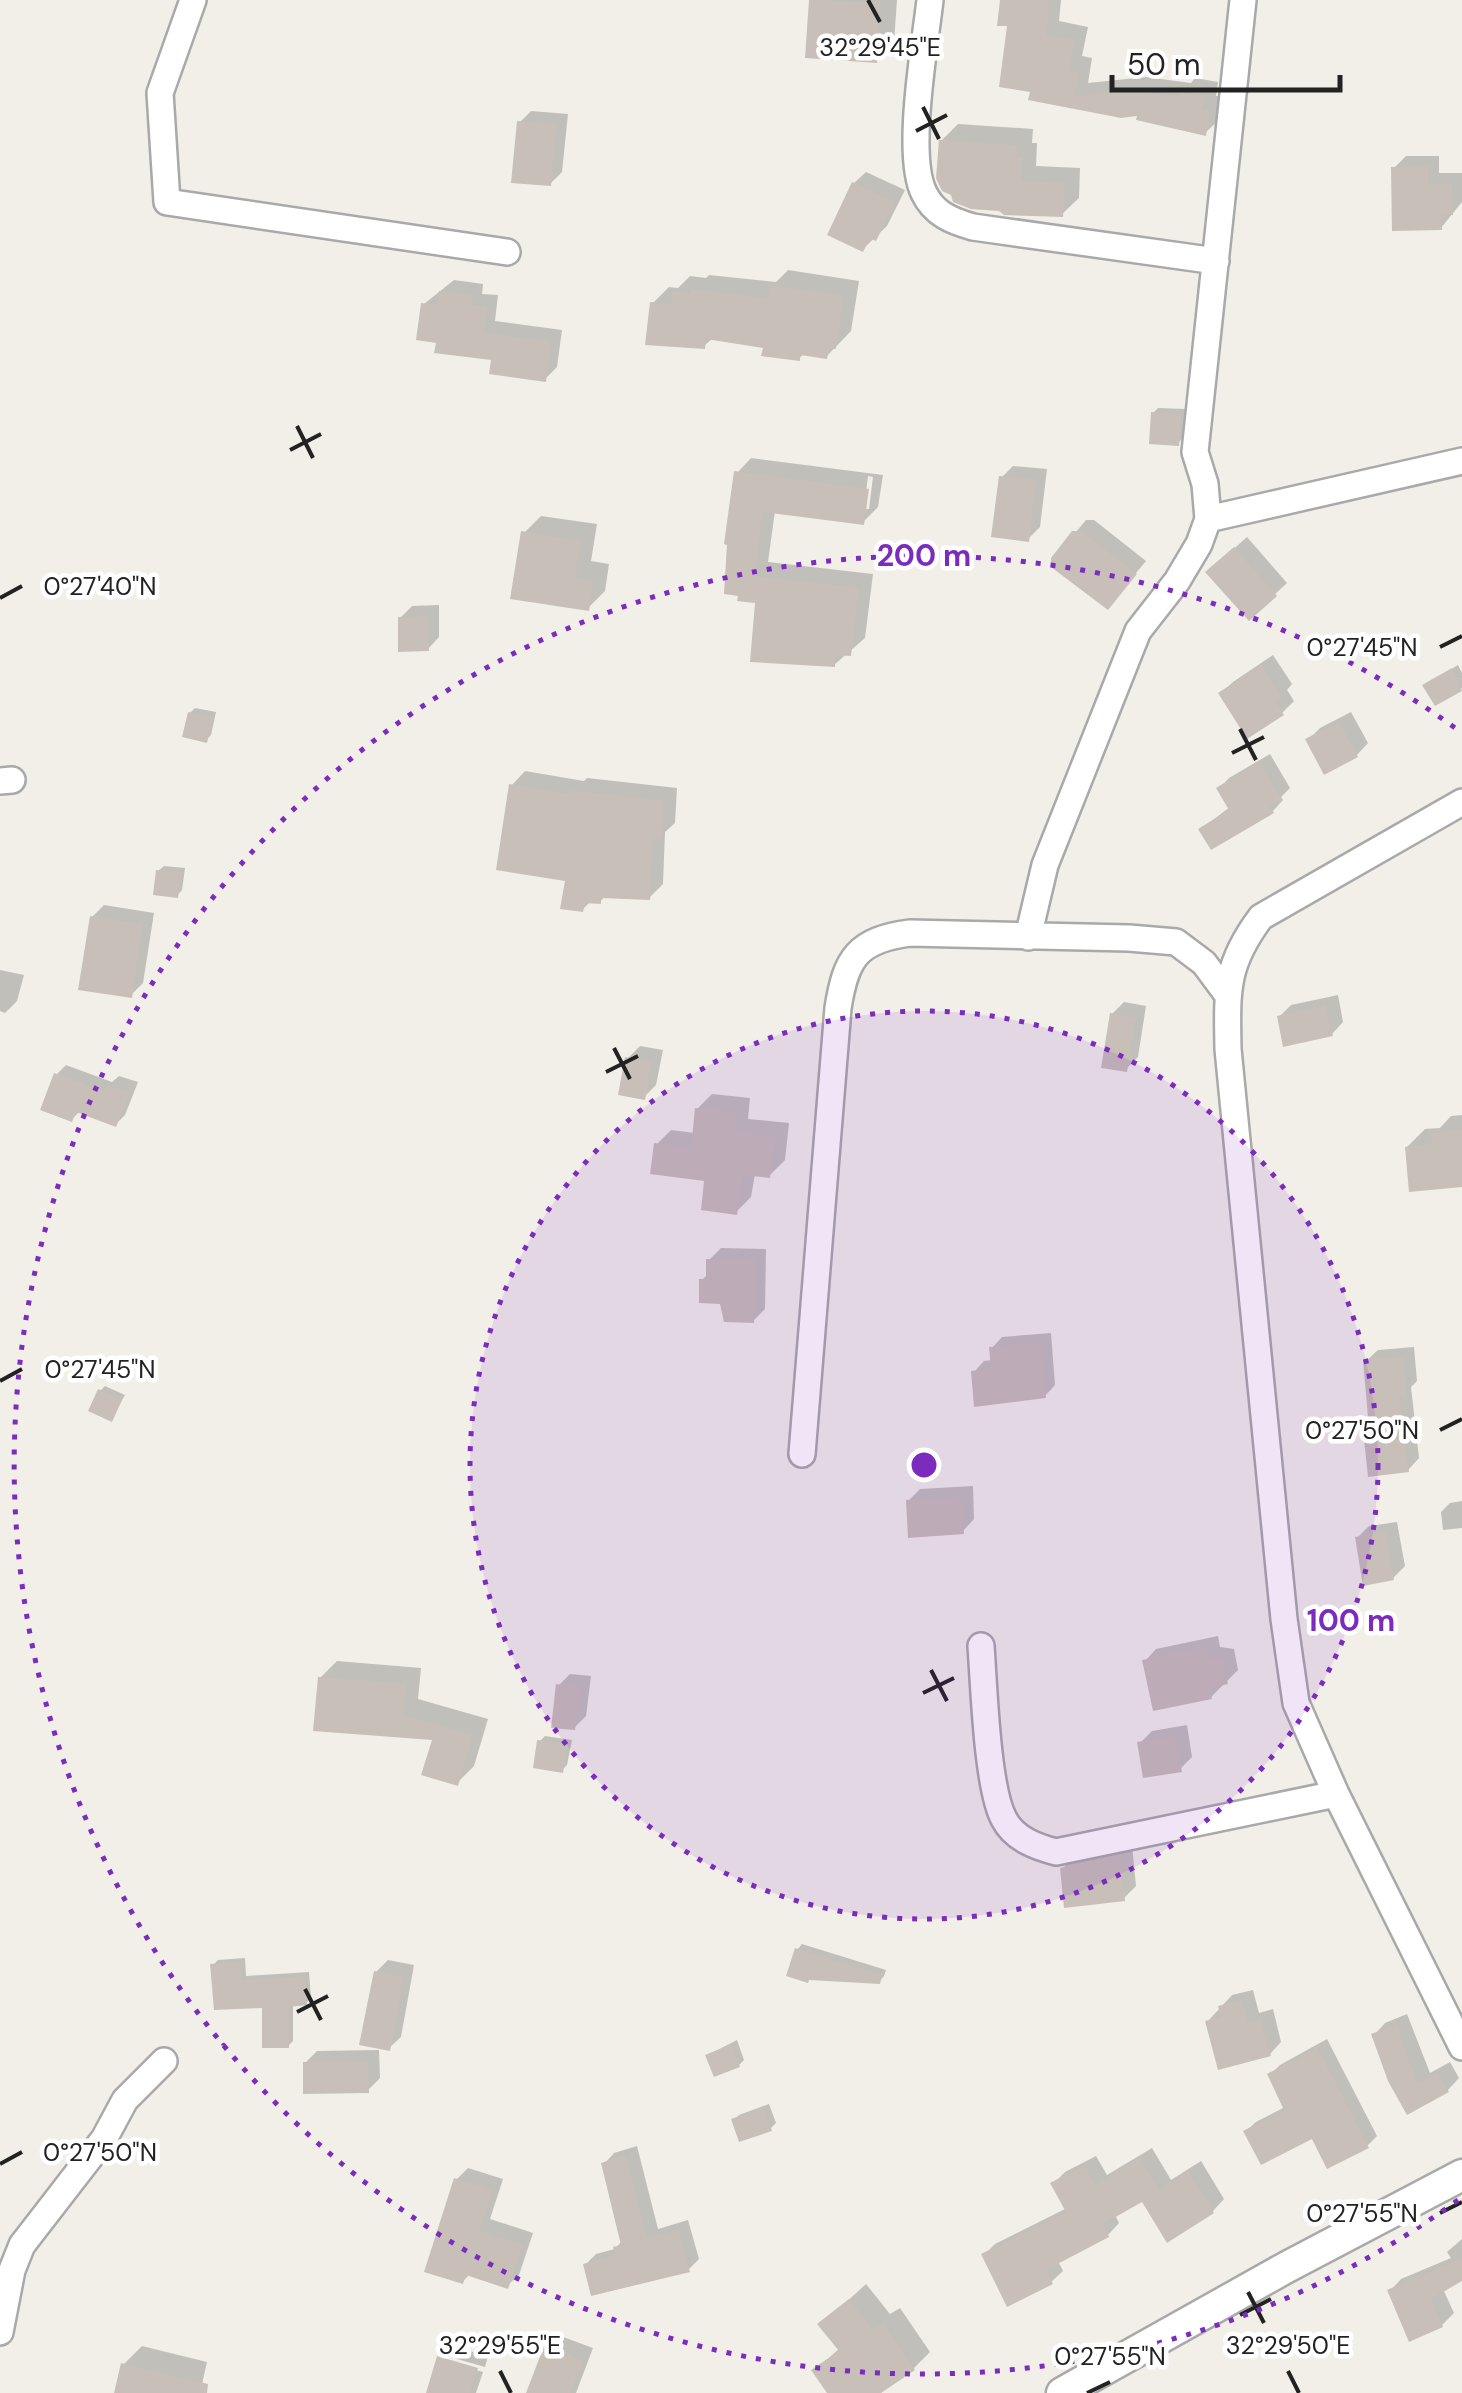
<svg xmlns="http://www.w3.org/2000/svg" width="1462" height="2393" font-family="'DM Sans',sans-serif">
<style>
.shadow{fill:#0003;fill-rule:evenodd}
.building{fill:#c7bfb8}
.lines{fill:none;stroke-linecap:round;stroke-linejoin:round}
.minor-casing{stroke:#a9a9a9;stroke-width:30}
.tertiary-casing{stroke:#a9a9a9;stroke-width:35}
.minor{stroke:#fff;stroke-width:25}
.tertiary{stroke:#fff;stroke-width:30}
.ticks{fill:none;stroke:#222;stroke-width:4}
.ring{fill:none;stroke:#7b2cbf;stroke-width:5;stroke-dasharray:5 10}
.ticks-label{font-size:25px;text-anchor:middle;fill:#222;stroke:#fff;stroke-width:9;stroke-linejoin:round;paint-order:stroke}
.centre{fill:#7b2cbf;stroke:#fff;stroke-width:5}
.ring-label{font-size:30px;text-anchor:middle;font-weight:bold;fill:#7b2cbf;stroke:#fff;stroke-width:9;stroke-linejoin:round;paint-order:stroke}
</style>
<rect width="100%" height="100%" fill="#f2efe9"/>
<path class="shadow" d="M811,0H897L894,42L876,60L807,56Z
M1001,0H1061L1059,21L1088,27L1082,56L1092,58L1088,83L1146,77L1191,83L1195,78L1218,82L1216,96H1223L1220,119L1205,133L1140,113L1033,90Z
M531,111L568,114L562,172L550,184L520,122Z
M958,124L1033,129L1032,143H1037L1036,166L1080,168L1079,198L1062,214L954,192L941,141Z
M1406,156H1439V173H1462V202L1441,228L1394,168Z
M866,172L905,190L887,226L863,249L854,183Z
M788,270L859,281L851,331L826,357L804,353L799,359L766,346L713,338L704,346L653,303L669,287L678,288L690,276L706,278L709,275L776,282Z
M454,280L483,284L482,294L498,295L495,321L562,330L557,367L545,379L494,358L439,341L424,304Z
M1158,408L1185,409L1183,438L1178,443L1153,413Z
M751,458L883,475L878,507L863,522L775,511L768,562L873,574L865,638L834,665L757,601L737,473ZM868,476L873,477L869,509H864Z
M1013,466L1047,469L1040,527L1028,539L1001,478Z
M541,516L597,524L591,561L609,564L605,591L588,608L524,533Z
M1086,520H1094L1146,561L1108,607L1050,563Z
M1247,537L1287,583L1249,618L1220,561Z
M439,605V637L428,649L400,618L412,606Z
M1273,655L1292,684L1287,690L1294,701L1282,713L1221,693L1233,682Z
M1458,665L1462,673V688L1435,703L1425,685Z
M195,708L216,712L211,735L206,740L190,713Z
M1351,712L1368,743L1357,755L1308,740L1320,728Z
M1270,754L1290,788L1281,797L1283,800L1273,811L1201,829L1230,807L1219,789L1229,778Z
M525,771L584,781L587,778L677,788L675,823L665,832L663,884L649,898L605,896L600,902L591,901L582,910L568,879L512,785Z
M164,866L185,868L182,890L177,896L158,871Z
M104,905L154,913L143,983L131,995L92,917Z
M0,970L24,975L17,1001L5,1013L0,1011Z
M1338,995L1343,1022L1332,1034L1279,1017L1291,1005Z
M1124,1002L1146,1006L1138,1057L1126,1069L1112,1014Z
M640,1046L663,1050L656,1085L644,1097L628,1058Z
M66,1065L112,1082L119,1076L138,1082L125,1115L116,1124L80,1111L72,1119L57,1074Z
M712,1094L750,1098L748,1119L789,1123L785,1160L770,1175L755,1174L751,1197L736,1212L707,1178L656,1145L671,1130L695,1133L697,1109Z
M1462,1115V1184L1407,1147L1425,1129L1440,1128L1451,1116Z
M721,1248L766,1249L765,1309L753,1321L722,1301L702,1280L708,1274L709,1260Z
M1051,1333L1055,1385L1045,1396L974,1372L984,1361L993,1360L992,1348L1002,1337Z
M1414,1347L1417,1381L1411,1387L1419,1458L1408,1470L1366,1431L1371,1426L1366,1361L1378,1350Z
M105,1386L125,1395L111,1419L100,1391Z
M973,1486L974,1519L963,1531L908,1501L920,1489Z
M1462,1501V1528L1443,1530L1441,1512L1450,1503Z
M1397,1522L1405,1566L1393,1578L1357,1538L1369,1526Z
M1218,1636L1220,1647L1234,1649L1238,1670L1211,1697L1145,1661L1156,1649Z
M337,1661L421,1668L418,1699L488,1719L474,1766L457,1783L435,1738L320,1678Z
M570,1674L591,1676L586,1716L574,1728L559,1685Z
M1187,1725L1192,1757L1180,1769L1140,1743L1152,1731Z
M545,1736L572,1740L567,1765L562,1770L540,1741Z
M1132,1845L1136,1886L1124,1898L1062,1869L1074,1857Z
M802,1944L886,1970L884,1976L879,1982L797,1950Z
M245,1958L246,1976L309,1972L311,1998L306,2003L293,2004V2041L288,2046L265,2006L213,1965L218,1960Z
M388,1960L414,1965L401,2037L389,2048L376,1972Z
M1253,1990L1259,2013L1273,2009L1281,2042L1270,2054L1208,2021L1232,1995Z
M1407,2014L1430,2073L1450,2062L1459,2078L1448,2090L1408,2112L1374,2035L1385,2023Z
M1327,2039L1377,2136L1367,2146L1313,2136L1246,2131L1256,2122L1285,2107L1270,2075L1280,2065Z
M737,2040L744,2060L739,2065L708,2055Z
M379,2050L380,2078L368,2090L305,2063L317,2051Z
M769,2104L776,2123L771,2128L734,2120L739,2115Z
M637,2146L658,2229L688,2220L699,2259L688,2270L585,2265L596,2254L615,2249L622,2241L604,2164L614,2153Z
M1152,2148L1171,2180L1201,2161L1224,2199L1213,2211L1167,2239L1143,2199L1115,2215L1119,2223L1108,2235L1058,2261L1063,2271L1051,2282L984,2255L995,2244L1067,2208L1054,2183L1065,2172L1096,2156L1107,2175Z
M468,2168L503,2179L490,2219L533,2233L519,2275L507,2286L470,2274L463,2281L456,2180Z
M1462,2239V2278L1443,2289L1454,2313L1442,2325L1390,2291L1401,2279L1451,2258L1447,2252Z
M866,2284L890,2314L900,2308L930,2352L914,2368L877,2393H830L814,2371L840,2348L821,2325Z
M558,2335L593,2348L576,2393H529L546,2347Z
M142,2346L207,2362L200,2393H116L124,2364Z
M451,2346L488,2356L485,2367L443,2355V2361L483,2372L476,2393H429L439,2357Z"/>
<path class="building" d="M809,0L881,2L877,63L805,58Z
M1000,0H1050L1046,35L1075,40L1069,70L1079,72L1075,96L1130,90L1178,97L1179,92L1205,96L1203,109L1210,110L1206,136L1136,120L1137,116L1121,118L1028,100L1030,92L999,87L1007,26H997Z
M517,121L557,125L551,186L511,183Z
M939,140L1018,145L1017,158H1022L1021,181L1065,183L1063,217L1004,215L999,211L971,209L953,202L951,195L942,191L936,178Z
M1428,166V184L1452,183L1453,215H1442V230L1392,231L1391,167Z
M852,182L895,202L876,241L870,238L863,252L827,235Z
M770,285L844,296L836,349L829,348L827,359L800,355V361L761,356L763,348L706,339L705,349L645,345L650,302L670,304L672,291L690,293L691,289L767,298Z
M439,291L473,295L472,305L488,307L484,333L551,341L546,382L489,374L491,360L434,353L436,343L416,340L421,303L438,305Z
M1151,412L1181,414L1179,446L1149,444Z
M734,471L869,489L864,525L763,512L755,576L859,588L851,656L835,655V667L750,662L755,603L737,601L738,596L724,594L727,545L724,544Z
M999,476L1037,480L1029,542L991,537Z
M521,531L581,541L575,578L594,581L589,611L510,599Z
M1072,531H1081L1137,574L1108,610L1051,567V558Z
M1234,547L1277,596L1249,621L1205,572Z
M428,616L429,651L398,652V617Z
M1261,665L1282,698L1276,702L1284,715L1247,739L1218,693Z
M1452,668L1462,691L1435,706L1422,685Z
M188,712L213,717L207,743L182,737Z
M1339,722L1358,757L1324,775L1305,739Z
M1259,762L1282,800L1270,806L1274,813L1211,850L1198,829L1229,810L1216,788Z
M509,784L571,794V790L664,801L662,839H653L650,900L601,898V904L585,903L583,912L560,909L565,881L496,870Z
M156,870L181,872L178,898L153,895Z
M90,916L143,924L132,998L78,990Z
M1326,1005L1333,1036L1283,1047L1277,1016Z
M1110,1013L1136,1017L1127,1072L1101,1068Z
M625,1057L652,1062L645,1100L618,1095Z
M54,1073L104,1091L107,1084L130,1092L116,1127L76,1112L72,1122L40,1110Z
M695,1108L736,1112L734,1133L775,1138L770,1178L743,1175L737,1215L701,1210L704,1181L650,1174L654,1143L691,1148Z
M1462,1130V1187L1409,1192L1405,1147L1431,1144L1430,1133Z
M706,1259L756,1260L754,1323L724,1322L720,1304L699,1303V1279H706Z
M1041,1343L1046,1398L974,1407L971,1371L991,1369L989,1347Z
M1403,1357L1406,1396H1400L1409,1472L1368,1477L1363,1430L1369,1429L1363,1360Z
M98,1389L122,1400L112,1422L88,1411Z
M962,1497L964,1534L908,1538L906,1500Z
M1386,1532L1394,1580L1363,1586L1355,1537Z
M1206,1647L1209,1658L1222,1660L1228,1684L1210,1688L1212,1699L1153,1711L1142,1660Z
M318,1677L406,1683L403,1715L473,1735L458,1786L421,1775L432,1740L313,1731Z
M556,1684L580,1687L575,1730L551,1728Z
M1176,1736L1182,1772L1143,1778L1137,1742Z
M537,1740L568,1744L563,1773L533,1768Z
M1121,1855L1125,1901L1064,1908L1060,1868Z
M795,1948L882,1975L880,1984L809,1980L808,1983L786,1976Z
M240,1962L242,1980L305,1976L307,2005L289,2007V2048H262V2008L214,2010L210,1964Z
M374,1971L404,1977L390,2051L359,2045Z
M1242,2000L1248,2023L1261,2020L1271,2056L1218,2070L1205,2021L1221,2017L1218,2006Z
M1396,2025L1418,2083L1438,2072L1449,2092L1407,2115L1388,2081L1371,2034Z
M732,2044L740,2067L714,2077L705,2055Z
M1317,2047L1369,2148L1327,2169L1312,2139L1261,2165L1243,2131L1284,2110L1267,2074Z
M368,2061L369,2093L303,2094V2062Z
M764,2108L772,2131L739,2142L731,2119Z
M626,2155L647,2238L678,2230L690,2272L591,2296L583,2264L615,2255L613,2247L621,2245L601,2163Z
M1140,2157L1159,2189L1188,2171L1214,2213L1167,2243L1142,2202L1103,2224L1109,2237L1046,2270L1053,2284L1007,2307L981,2254L1066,2212L1050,2183L1085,2165L1095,2185Z
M454,2178L493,2190L480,2231L523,2245L508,2289L466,2275L463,2284L424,2272Z
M1462,2258V2281L1431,2299L1443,2327L1409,2342L1387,2290Z
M849,2299L873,2329L883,2322L915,2370L881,2393H827L811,2370L839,2351L817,2324Z
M544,2346L583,2360L570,2393H526Z
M437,2356L478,2368L470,2393H426Z
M121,2363L208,2384L207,2393H114Z"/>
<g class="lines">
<g class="minor-casing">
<path id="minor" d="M193,0L160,93L167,202L507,252
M930,0C925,45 905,155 924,193C934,214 952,221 973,227L1216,261
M1208,519L1462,461
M0,781L12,780
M1462,802L1261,917C1225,965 1227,991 1228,1049L1284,1619L1296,1703L1336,1794L1462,2047
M1028,937L1045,865L1138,631L1177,581L1199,544L1208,519L1205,484L1195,452L1243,0
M802,1454L838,1008C846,958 857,940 910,933L1129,938L1176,942L1204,963L1227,994
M981,1646C984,1686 987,1788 1004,1819C1014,1839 1037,1847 1056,1852L1336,1794
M0,2332L12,2270L22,2245L104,2139L125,2100L164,2061"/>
</g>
<g class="tertiary-casing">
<path id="tertiary" d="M1062,2393L1287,2267L1462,2175"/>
</g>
<use href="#minor" class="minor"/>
<use href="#tertiary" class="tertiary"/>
</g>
<path class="ticks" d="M868,0L880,22M923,107L939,139M916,131L947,115M297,426L313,458M290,450L321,434M0,598L22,586M1440,647L1462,636M1240,729L1256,760M1232,753L1264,737M614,1048L630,1079M606,1072L638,1056M0,1381L22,1369M1440,1430L1462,1419M931,1670L947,1701M923,1693L954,1678M305,1989L321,2020M297,2012L328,1996M0,2164L22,2152M1440,2213L1462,2202M1248,2292L1264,2323M1240,2315L1271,2299M500,2371L511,2393M1288,2371L1299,2393M1087,2393L1110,2382"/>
<circle cx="924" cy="1465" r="454" fill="#7b2cbf" fill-opacity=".12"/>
<g class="ring">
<circle cx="924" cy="1465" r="454"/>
<path d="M1458 2200A909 909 0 1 1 1458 730"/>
</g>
<g class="ticks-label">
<text x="880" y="56">32°29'45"E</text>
<text x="100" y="595">0°27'40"N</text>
<text x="1362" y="656">0°27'45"N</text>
<text x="100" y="1378">0°27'45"N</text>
<text x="1362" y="1439">0°27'50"N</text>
<text x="100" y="2161">0°27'50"N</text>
<text x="1362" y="2222">0°27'55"N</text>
<text x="500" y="2354">32°29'55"E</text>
<text x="1288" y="2354">32°29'50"E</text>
<text x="1110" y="2365">0°27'55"N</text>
</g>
<circle cx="924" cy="1465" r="15" class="centre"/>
<g class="ring-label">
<text x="924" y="566">200 m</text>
<text x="1351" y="1631">100 m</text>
</g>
<path d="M1112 75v15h228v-15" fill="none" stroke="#222222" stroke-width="5"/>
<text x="1127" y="75" font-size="30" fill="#222222" stroke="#ffffff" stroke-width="8" paint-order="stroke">50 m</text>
</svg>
